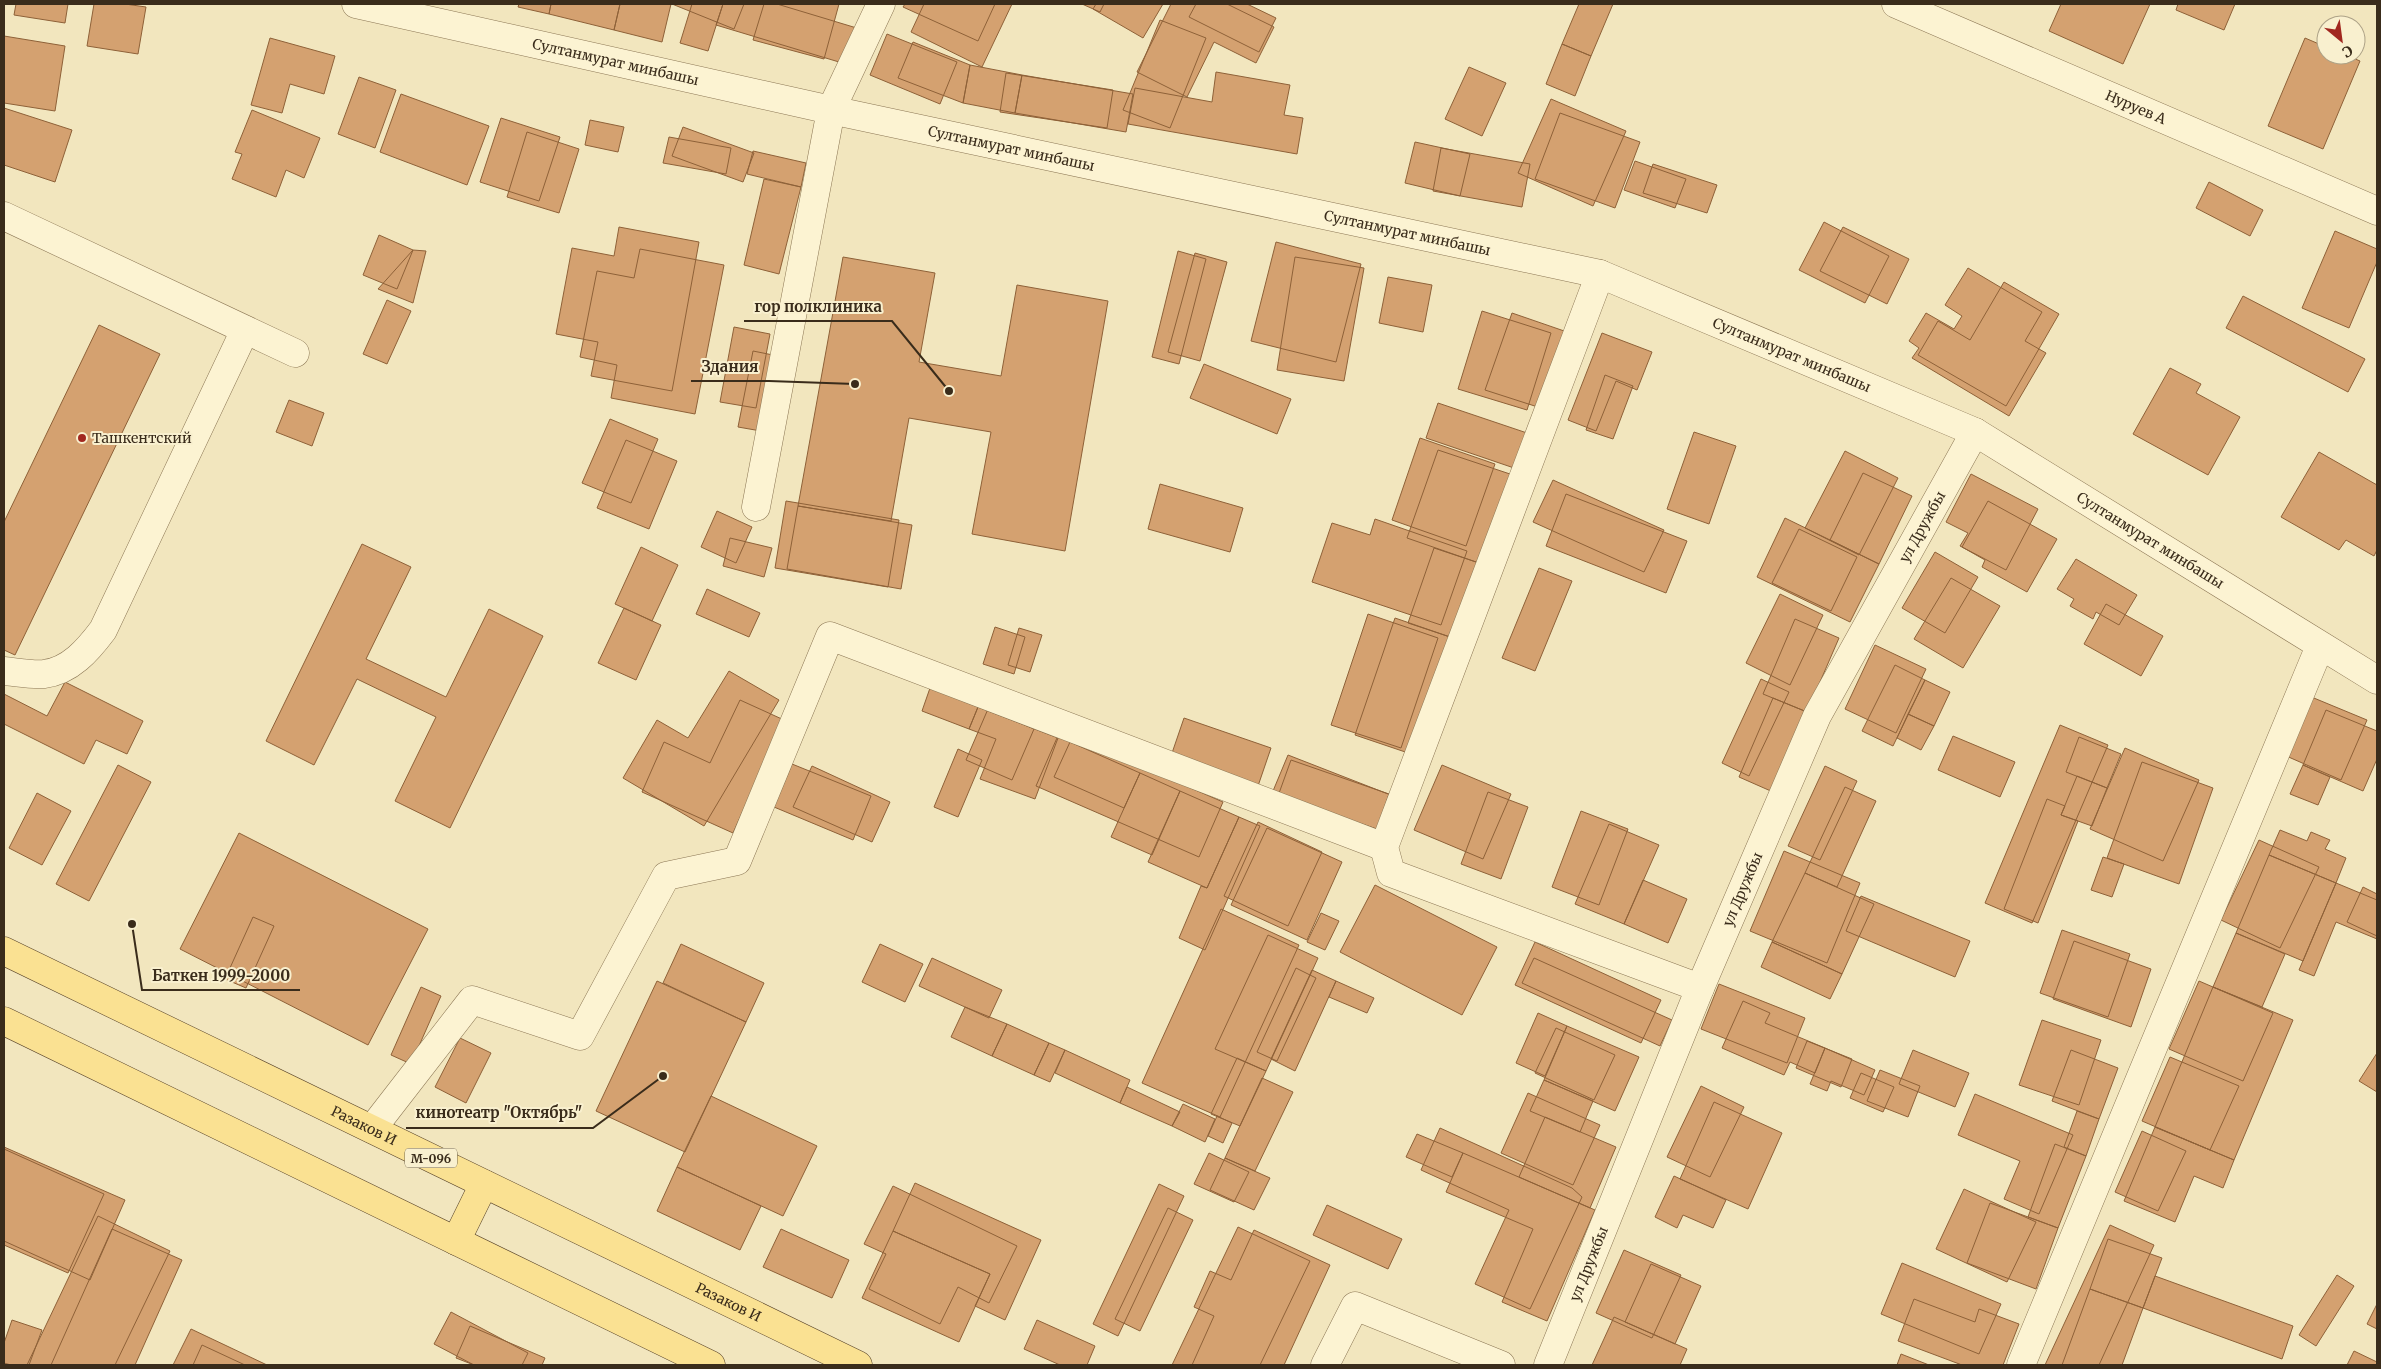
<svg xmlns="http://www.w3.org/2000/svg" width="2381" height="1369" font-family="Merriweather,serif">
<style>
.building{fill:#d4a170;stroke:#8e6138}
.lines{fill:none;stroke-linecap:round;stroke-linejoin:round}
.minor-casing{stroke:#8c7755;stroke-width:29}
.major-casing{stroke:#59442a;stroke-width:29}
.minor{stroke:#fcf3d2;stroke-width:28}
.major{stroke:#fae192;stroke-width:28}
.poi-dot{fill:#a1271f;stroke:#f9f0cf;stroke-width:2}
.labels{text-anchor:middle;dominant-baseline:central;stroke-width:4;stroke-linejoin:round;paint-order:stroke}
.shield{fill:#f9f0cf;stroke:#736751;stroke-width:1}
.shield-label{font-size:12px;font-weight:bold;fill:#3a2c1b}
.street-label{font-size:14px;fill:#3a2c1b;stroke:#f9f0cf}
.poi-label{font-size:14px;fill:#3a2c1b;stroke:#f9f0cf;text-anchor:start}
.leader{fill:none;stroke:#3a2c1b;stroke-width:2}
.callout-dot{fill:#3a2c1b;stroke:#f9f0cf;stroke-width:2}
.callout-label{font-size:15px;text-anchor:middle;font-weight:bold;fill:#3a2c1b;stroke:#f9f0cf;stroke-width:4;stroke-linejoin:round;paint-order:stroke}
</style>
<rect width="100%" height="100%" fill="#f2e6be"/>
<path class="building" d="M16,4H68L65,23L14,15Z
M94,4H125L146,7L138,54L87,46Z
M519,4H551L549,14L518,7Z
M551,4H620L614,30L549,14Z
M620,4H671L662,42L614,30Z
M672,4H744L734,29Z
M692,4H723L708,51L680,43Z
M723,4H777L860,29L849,65L716,25Z
M764,4H839L824,59L753,40Z
M905,4H995L978,41L903,7Z
M924,4H1012L982,67L911,32Z
M1082,4H1104L1100,12Z
M1096,4H1163L1143,38L1093,9Z
M1171,4H1227L1274,27L1256,63L1214,42L1187,97L1137,72Z
M1196,4H1247L1276,18L1259,52L1189,17Z
M1579,4H1613L1591,56L1562,44Z
M2061,4H2150L2123,64L2049,31Z
M2178,4H2235L2224,30L2176,10Z
M1160,20L1206,38L1170,128L1123,110Z
M887,34L957,62L940,104L870,75Z
M4,36L65,46L55,111L4,103Z
M270,38L335,56L324,94L290,84L282,113L251,105Z
M2305,38L2326,47V55H2346L2360,61L2323,149L2268,126Z
M913,42L970,65L963,103L898,78Z
M1562,44L1591,56L1575,96L1546,84Z
M970,65L1022,75L1015,113L963,103Z
M1469,67L1506,83L1482,136L1445,119Z
M1216,72L1290,85L1284,115L1303,118L1297,154L1128,124L1135,88L1212,102Z
M1006,73L1113,90L1107,128L1000,112Z
M1022,75L1133,94L1126,132L1015,113Z
M359,77L396,90L375,148L338,134Z
M401,94L489,126L467,185L380,152Z
M1551,99L1626,131L1593,206L1518,173Z
M4,108L72,130L55,182L4,165Z
M252,110L320,138L304,178L286,170L276,197L232,179L242,154L235,152Z
M1560,113L1640,142L1615,208L1535,179Z
M501,118L560,137L539,201L480,182Z
M590,120L624,127L618,152L585,145Z
M683,127L754,153L743,182L672,156Z
M527,132L579,149L559,213L507,197Z
M669,137L731,148L726,174L663,163Z
M1415,142L1470,154L1460,196L1405,183Z
M1441,148L1530,164L1522,207L1433,191Z
M753,151L806,163L801,187L747,174Z
M1635,161L1686,179L1675,208L1624,190Z
M1653,164L1717,185L1707,213L1643,193Z
M764,179L801,187L779,274L744,265Z
M2209,182L2263,210L2250,236L2196,208Z
M1824,222L1889,256L1865,303L1799,270Z
M619,227L699,242L672,391L591,376L598,342L556,334L572,248L614,256Z
M1843,227L1909,259L1887,304L1820,271Z
M2335,231L2377,249V262L2349,328L2302,308Z
M379,235L413,250L397,289L363,275Z
M1276,242L1361,264L1336,362L1251,341Z
M640,249L724,265L695,414L611,398L617,365L580,357L597,271L634,278Z
M413,250L426,251L413,303L378,289Z
M1178,251L1206,259L1179,364L1152,357Z
M1195,253L1227,262L1200,361L1168,352Z
M843,257L935,273L919,362L1001,376L1017,285L1108,301L1065,551L972,534L991,432L909,418L891,521L798,506Z
M1295,257L1364,268L1344,381L1277,370Z
M1968,268L2042,312L2025,341L2046,353L2009,416L1912,358L1919,348L1909,341L1926,313L1954,329L1962,316L1945,305Z
M1388,277L1432,285L1423,332L1379,323Z
M2004,282L2059,314L2006,406L1918,355L1938,321L1970,340Z
M2243,296L2365,359L2348,392L2226,328Z
M387,300L411,311L387,364L363,354Z
M1482,311L1551,333L1527,410L1458,389Z
M1512,313L1570,333L1544,409L1485,390Z
M99,325L160,354L15,655L4,650V522Z
M734,327L770,334L756,408L720,402Z
M1602,333L1652,352L1637,390L1616,381L1596,431L1568,420Z
M753,351L793,359L778,434L738,427Z
M1204,364L1291,399L1277,434L1190,398Z
M2170,368L2201,384L2196,393L2240,417L2208,475L2133,434Z
M1605,375L1633,386L1613,439L1586,430Z
M289,400L324,413L312,446L276,432Z
M1438,403L1530,434L1517,469L1426,438Z
M610,419L658,439L631,503L582,483Z
M1694,432L1736,446L1709,524L1667,509Z
M1420,438L1495,464L1466,546L1392,520Z
M626,440L677,461L649,529L597,508Z
M1438,450L1513,475L1482,564L1407,538Z
M1845,451L1898,478L1859,555L1805,528Z
M2319,452L2377,485V550L2374,556L2346,540L2339,550L2281,517Z
M1863,473L1912,496L1879,564L1830,540Z
M1971,474L2038,509L2006,570L1960,546L1968,533L1946,522Z
M1553,480L1664,530L1644,572L1533,522Z
M1160,484L1243,508L1230,552L1148,529Z
M1566,494L1687,541L1666,593L1546,546Z
M786,501L899,520L888,587L775,568Z
M1988,501L2057,539L2027,592L1982,567L1985,560L1962,547Z
M798,506L912,525L901,589L787,569Z
M717,511L752,527L736,563L701,547Z
M1785,518L1879,564L1850,622L1757,577Z
M1375,519L1467,551L1441,625L1312,582L1332,523L1370,535Z
M1799,529L1857,557L1831,611L1772,583Z
M730,538L772,548L764,577L723,566Z
M362,544L411,567L366,659L446,697L489,609L543,636L450,828L395,801L436,717L357,679L314,765L266,741Z
M641,547L678,565L652,621L615,604Z
M1434,548L1482,564L1456,639L1408,623Z
M1935,552L1978,577L1945,633L1902,608Z
M2076,559L2137,595L2119,625L2096,612L2093,619L2070,606L2074,599L2057,589Z
M1539,568L1572,581L1535,671L1502,658Z
M1951,578L2000,606L1963,668L1914,639Z
M707,589L760,613L749,637L696,614Z
M1780,594L1823,615L1790,685L1746,663Z
M2106,604L2163,636L2141,676L2084,644Z
M624,608L661,625L636,680L598,663Z
M1368,614L1438,638L1401,748L1331,725Z
M1395,618L1456,639L1426,759L1355,735Z
M1795,619L1839,638L1807,712L1763,694Z
M995,627L1025,637L1014,674L983,664Z
M1019,628L1042,635L1030,672L1008,665Z
M1875,645L1926,669L1896,733L1845,709Z
M1895,665L1925,680L1893,746L1862,731Z
M729,671L779,700L704,826L623,778L657,720L688,738Z
M1761,679L1789,692L1749,776L1722,763Z
M1925,680L1950,692L1934,726L1908,714Z
M65,682L143,721L127,754L96,740L84,764L4,724V694L47,716Z
M930,688L978,707L969,729L922,711Z
M2309,696L2367,720L2341,780L2284,755Z
M1773,698L1807,712L1773,792L1739,777Z
M740,700L784,720L733,833L642,792L664,742L710,763Z
M978,707L1058,738L1035,799L980,779L996,739L969,729Z
M988,709L1034,729L1012,780L966,760Z
M2326,710L2377,731V759L2363,791L2303,765Z
M1908,714L1934,726L1921,750L1897,738Z
M1184,718L1271,748L1258,786L1171,756Z
M2060,725L2108,745L2032,923L1985,903Z
M1060,731L1223,802L1199,857L1036,786Z
M1953,736L2015,762L2000,797L1938,770Z
M2079,737L2121,754L2107,788L2066,772Z
M1070,742L1140,773L1124,808L1054,777Z
M2125,748L2199,780L2163,861L2090,829Z
M958,749L982,760L958,817L934,807Z
M1288,755L1406,801L1392,838L1273,791Z
M1291,760L1389,794L1377,829L1278,796Z
M2142,762L2213,788L2179,884L2107,858Z
M792,764L871,796L853,840L774,807Z
M118,765L151,782L89,901L56,884Z
M1442,765L1511,794L1483,859L1414,830Z
M2303,765L2330,777L2318,805L2290,794Z
M812,766L890,802L872,842L793,807Z
M1825,766L1857,781L1820,860L1788,846Z
M1140,773L1180,791L1152,855L1111,837Z
M2077,776L2107,788L2092,826L2061,815Z
M1845,787L1876,801L1837,887L1805,873Z
M1180,791L1239,817L1207,888L1148,862Z
M1488,792L1528,807L1501,879L1461,864Z
M37,793L71,811L42,865L9,848Z
M2047,799L2065,806L2061,815L2078,821L2038,923L2004,909Z
M1581,811L1628,829L1599,905L1552,887Z
M1239,817L1260,826L1205,950L1179,938L1201,886L1207,888Z
M1258,822L1322,852L1288,926L1224,896Z
M1609,824L1659,845L1624,924L1575,904Z
M1267,828L1342,862L1307,940L1231,905Z
M2280,830L2307,841L2311,832L2330,840L2325,849L2346,858L2336,883L2269,855Z
M239,833L428,929L368,1045L180,949Z
M2259,840L2319,867L2280,948L2221,920Z
M1784,851L1860,883L1827,963L1750,931Z
M2269,855L2336,883L2303,961L2236,933Z
M2103,857L2124,864L2112,897L2091,890Z
M1805,873L1874,904L1842,974L1772,942Z
M1643,880L1687,899L1668,943L1624,924Z
M2336,883L2377,900V939L2336,922L2314,976L2299,970Z
M1375,885L1497,947L1462,1015L1340,952Z
M2363,887L2377,894V936L2347,922Z
M1861,896L1970,941L1955,977L1846,931Z
M1221,909L1299,945L1220,1117L1142,1083Z
M1321,913L1339,921L1325,950L1307,942Z
M253,917L274,926L246,988L225,979Z
M2062,930L2130,954L2108,1017L2040,993Z
M2236,933L2285,954L2262,1007L2213,987Z
M1268,935L1318,958L1266,1071L1215,1049Z
M2074,941L2151,969L2131,1027L2053,999Z
M1535,942L1661,1000L1641,1043L1515,985Z
M1772,942L1842,974L1830,999L1761,967Z
M681,944L764,983L746,1022L663,983Z
M880,944L923,964L905,1002L862,982Z
M932,958L1002,990L989,1018L919,986Z
M1534,958L1672,1020L1660,1046L1522,983Z
M1296,968L1316,978L1277,1061L1257,1052Z
M1312,970L1336,981L1295,1071L1271,1059Z
M657,981L746,1022L685,1152L596,1111Z
M1336,981L1374,998L1367,1013L1329,997Z
M2199,981L2273,1013L2243,1081L2169,1049Z
M1719,984L1805,1018L1787,1063L1701,1029Z
M421,987L441,996L411,1064L391,1055Z
M2213,987L2293,1020L2234,1160L2155,1127Z
M1743,1001L1770,1013L1765,1023L1825,1048L1815,1073L1790,1062L1784,1075L1722,1048Z
M965,1007L1007,1024L992,1056L951,1037Z
M1538,1013L1567,1026L1545,1076L1516,1063Z
M2042,1020L2101,1040L2079,1105L2019,1085Z
M1007,1024L1049,1043L1034,1075L992,1056Z
M1567,1026L1639,1057L1615,1111L1544,1080Z
M1556,1028L1615,1055L1594,1100L1535,1073Z
M460,1038L491,1053L466,1103L435,1087Z
M1807,1041L1852,1059L1841,1087L1796,1068Z
M1049,1043L1065,1050L1050,1082L1034,1075Z
M1825,1048L1875,1070L1864,1095L1831,1081L1827,1091L1810,1084Z
M1065,1050L1130,1080L1120,1103L1055,1073Z
M1913,1050L1969,1073L1955,1107L1899,1084Z
M2071,1050L2118,1068L2099,1119L2052,1101Z
M2377,1053V1092L2359,1081Z
M2170,1057L2239,1086L2210,1150L2142,1121Z
M1237,1058L1266,1071L1240,1126L1211,1114Z
M1880,1070L1920,1086L1908,1117L1867,1101Z
M1861,1073L1894,1087L1883,1112L1850,1098Z
M1262,1078L1293,1092L1255,1171L1225,1158Z
M1544,1080L1593,1101L1580,1132L1530,1111Z
M1701,1086L1744,1107L1710,1177L1667,1157Z
M1127,1087L1180,1112L1172,1126L1120,1103Z
M1528,1093L1600,1125L1573,1185L1501,1153Z
M1975,1094L2073,1135L2039,1214L2004,1199L2020,1161L1958,1135Z
M711,1096L817,1146L783,1216L677,1167Z
M1714,1102L1782,1133L1748,1209L1680,1179Z
M1183,1104L1215,1119L1205,1142L1172,1126Z
M2077,1111L2099,1119L2086,1156L2064,1147Z
M1217,1116L1232,1123L1223,1143L1208,1136Z
M1545,1117L1616,1147L1590,1208L1519,1177Z
M2155,1127L2234,1160L2223,1188L2194,1176L2175,1222L2124,1201Z
M1440,1128L1572,1188L1582,1197L1530,1309L1475,1284L1509,1210L1421,1170Z
M2142,1131L2186,1151L2158,1211L2115,1192Z
M1417,1134L1463,1153L1452,1177L1406,1157Z
M2055,1144L2086,1156L2058,1228L2028,1217Z
M4,1147L125,1200L90,1280L4,1241Z
M4,1149L104,1194L68,1273L4,1245Z
M1209,1153L1249,1172L1234,1202L1194,1184Z
M1463,1153L1595,1210L1547,1321L1502,1302L1533,1229L1446,1192Z
M1225,1158L1270,1178L1254,1210L1210,1190Z
M677,1167L761,1206L740,1250L657,1211Z
M1674,1176L1726,1200L1713,1228L1683,1215L1677,1228L1655,1217Z
M915,1183L1041,1240L1005,1320L975,1306L990,1274L893,1231Z
M1159,1184L1184,1196L1118,1336L1093,1324Z
M893,1186L1017,1246L989,1303L958,1287L940,1324L869,1289L886,1254L864,1244Z
M1964,1189L2036,1222L2007,1282L1936,1249Z
M1990,1203L2058,1228L2036,1289L1967,1263Z
M1327,1205L1402,1239L1388,1269L1313,1235Z
M1168,1208L1193,1220L1140,1331L1115,1319Z
M98,1216L170,1251L115,1365H27Z
M2110,1225L2154,1245L2099,1365H2045Z
M1238,1227L1310,1261L1260,1365H1172Z
M112,1229L182,1260L135,1365H51Z
M781,1229L849,1260L832,1298L763,1267Z
M1254,1230L1330,1265L1284,1365H1192L1214,1316L1194,1307L1210,1271L1231,1280Z
M893,1231L990,1274L959,1342L862,1298Z
M2108,1239L2162,1258L2143,1308L2090,1289Z
M1624,1250L1681,1275L1652,1338L1596,1313Z
M1902,1263L2001,1304L1979,1354L1881,1314Z
M1651,1264L1701,1286L1675,1344L1625,1322Z
M2337,1275L2354,1286L2316,1346L2299,1335Z
M2155,1276L2293,1326L2282,1359L2143,1308Z
M2090,1289L2143,1308L2122,1365H2062Z
M1914,1299L1975,1322L1979,1309L2019,1324L2003,1365H1962L1898,1341Z
M2377,1304V1329L2367,1324Z
M451,1312L528,1353L522,1365H474L434,1344Z
M1614,1317L1687,1349L1680,1365H1592Z
M12,1320L42,1330L29,1365H11L4,1363V1343Z
M1037,1320L1095,1346L1087,1365H1060L1024,1349Z
M470,1326L545,1358L542,1365H474L456,1358Z
M191,1329L267,1365H173Z
M202,1345L245,1365H193Z
M2354,1351L2377,1362V1365H2347Z
M1901,1354L1929,1365H1897Z"/>
<g class="lines">
<g class="minor-casing">
<g id="minor">
<path id="s1" d="M356,4L831,110L1600,274L1975,432L2377,680"/>
<path id="s2" d="M1896,4L2377,211"/>
<path d="M4,216L295,353"/>
<path d="M1600,274L1384,847L1391,873L1700,988"/>
<path d="M756,507L831,110L881,4"/>
<path d="M4,671C16,672 31,675 44,674C70,671 88,650 103,630L245,330"/>
<path d="M372,1129L472,1000L580,1036L666,876L737,861L830,636L1384,847"/>
<path d="M1325,1365L1355,1306L1501,1365"/>
<path id="s3" d="M1548,1365L1700,988L1817,716L1975,432"/>
<path d="M2021,1365L2320,646"/>
</g>
</g>
<g class="major-casing">
<g id="major">
<path id="s4" d="M4,951L858,1365"/>
<path d="M4,1021L711,1365"/>
<path d="M456,1241L484,1184"/>
</g>
</g>
<use href="#minor" class="minor"/>
<use href="#major" class="major"/>
</g>
<circle class="poi-dot" cx="82" cy="438" r="5"/>
<g class="labels">
<rect class="shield" x="405" y="1148.5" width="52" height="19" rx="4"/>
<g class="shield-label">
<text x="431" y="1158">М-096</text>
</g>
<g class="street-label">
<text stroke="none"><textPath href="#s1" startOffset="266">Султанмурат минбашы</textPath></text>
<text stroke="none"><textPath href="#s2" startOffset="261">Нуруев А</textPath></text>
<text stroke="none"><textPath href="#s1" startOffset="671">Султанмурат минбашы</textPath></text>
<text stroke="none"><textPath href="#s1" startOffset="1076">Султанмурат минбашы</textPath></text>
<text stroke="none"><textPath href="#s1" startOffset="1481">Султанмурат минбашы</textPath></text>
<text stroke="none"><textPath href="#s3" startOffset="919">ул Дружбы</textPath></text>
<text stroke="none"><textPath href="#s1" startOffset="1886">Султанмурат минбашы</textPath></text>
<text stroke="none"><textPath href="#s3" startOffset="514">ул Дружбы</textPath></text>
<text stroke="none"><textPath href="#s4" startOffset="400">Разаков И</textPath></text>
<text stroke="none"><textPath href="#s3" startOffset="109">ул Дружбы</textPath></text>
<text stroke="none"><textPath href="#s4" startOffset="805">Разаков И</textPath></text>
</g>
<g class="poi-label">
<text x="92" y="438">Ташкентский</text>
</g>
</g>
<path class="leader" d="M949 391L892 321H744M855 384L769 381H691M132 924L142 990H300M663 1076L593 1128H406"/>
<g class="callout-dot">
<circle cx="949" cy="391" r="5"/>
<circle cx="855" cy="384" r="5"/>
<circle cx="132" cy="924" r="5"/>
<circle cx="663" cy="1076" r="5"/>
</g>
<g class="callout-label">
<text x="818" y="312">гор полклиника</text>
<text x="730" y="372">Здания</text>
<text x="221" y="981">Баткен 1999-2000</text>
<text x="499" y="1118">кинотеатр "Октябрь"</text>
</g>
<rect width="2381" height="1369" fill="none" stroke="#3a2c1b" stroke-width="10"/>
<g transform="translate(2341 40) rotate(151)"><circle r="24" fill="#f9f0cf" stroke="#ada287"/>
<path d="M0-4L9 19L0 12L-9 19Z" fill="#a1271f"/>
<text y="-8" font-size="14" font-weight="bold" text-anchor="middle" fill="#3a2c1b">С</text>
</g>
</svg>
